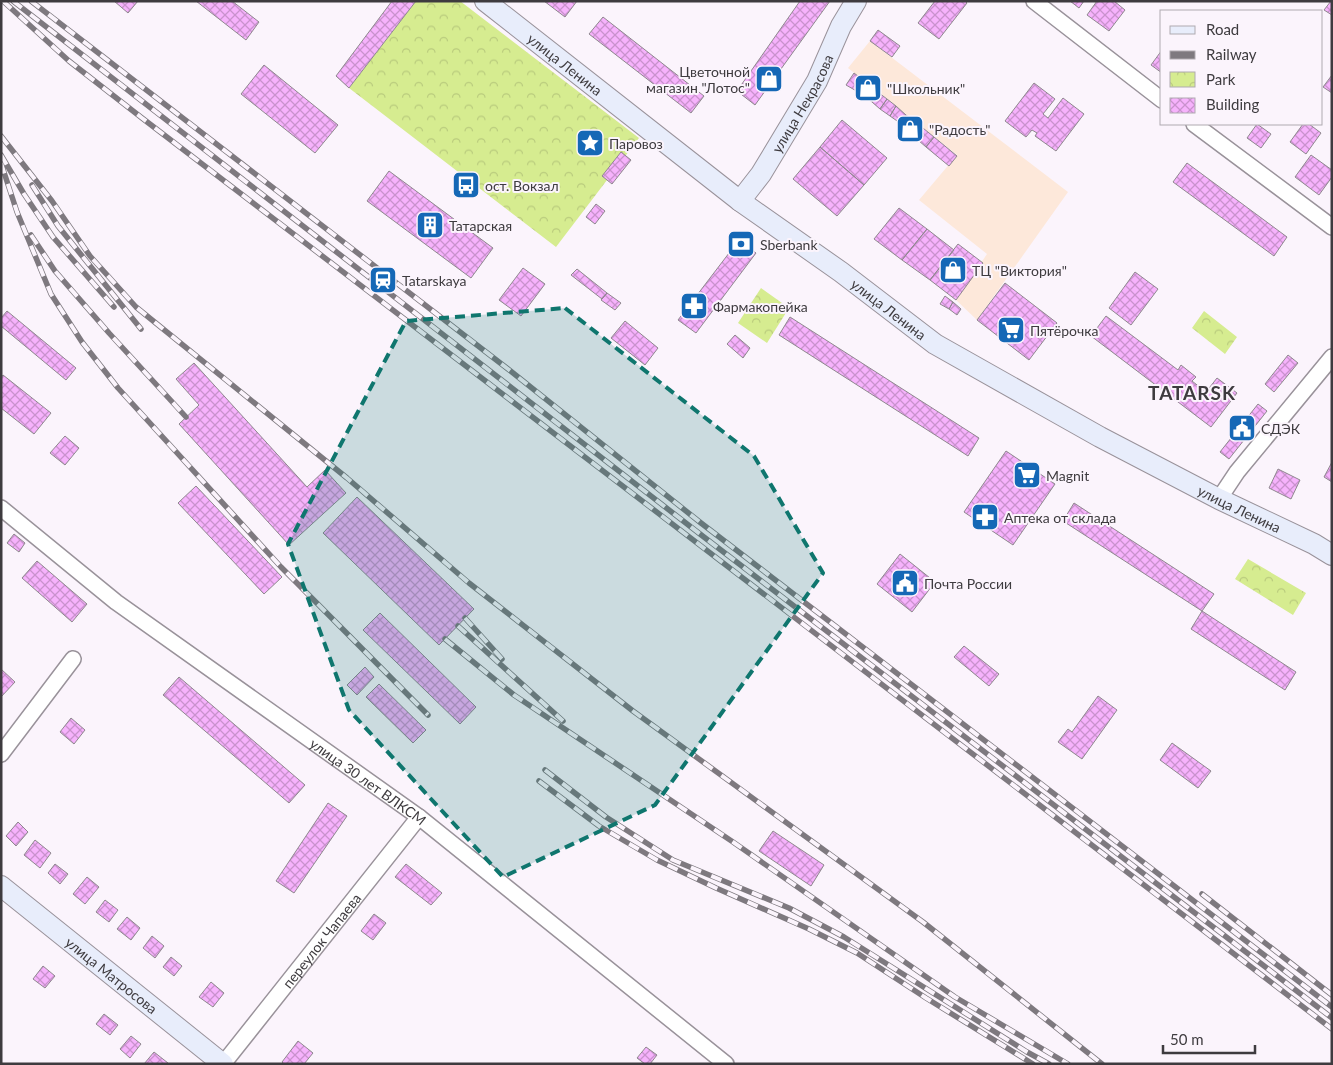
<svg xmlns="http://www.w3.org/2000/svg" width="1333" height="1065" font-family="Lato,sans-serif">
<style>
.commercial{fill:#fde8da}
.park{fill:url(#park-crowns)}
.building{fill:url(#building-cross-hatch);stroke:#8f888f}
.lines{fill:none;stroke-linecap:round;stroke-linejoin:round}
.street-casing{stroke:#99929a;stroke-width:18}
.secondary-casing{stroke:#99929a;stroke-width:22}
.street{stroke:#fff;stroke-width:15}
.secondary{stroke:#e8edfb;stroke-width:20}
.rail-casing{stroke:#7e797f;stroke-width:5.5}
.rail{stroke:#fbf4fc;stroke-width:4;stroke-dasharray:11;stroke-linecap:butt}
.marked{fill:#0f766e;fill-opacity:0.2;stroke:#0f766e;stroke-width:4;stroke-dasharray:10 6;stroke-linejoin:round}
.labels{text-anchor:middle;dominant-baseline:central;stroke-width:4;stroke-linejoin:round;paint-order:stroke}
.street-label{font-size:14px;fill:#3e3b3f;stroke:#fbf4fc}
.poi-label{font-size:14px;fill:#3e3b3f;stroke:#fbf4fc;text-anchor:start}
.district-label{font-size:19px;font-weight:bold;letter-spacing:1px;fill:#3e3b3f;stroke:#fbf4fc}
</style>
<defs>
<pattern id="park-crowns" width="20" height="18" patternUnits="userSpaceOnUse" patternTransform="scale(1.25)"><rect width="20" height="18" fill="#d6ec90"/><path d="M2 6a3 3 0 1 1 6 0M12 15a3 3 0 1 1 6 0" fill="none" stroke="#b9cb7d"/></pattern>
<pattern id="building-cross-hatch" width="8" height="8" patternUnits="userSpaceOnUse" patternTransform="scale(1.25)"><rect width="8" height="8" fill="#f6b2fc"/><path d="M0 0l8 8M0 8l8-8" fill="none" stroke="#c992cd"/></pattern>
</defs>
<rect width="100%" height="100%" fill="#fbf4fc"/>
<path class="commercial" d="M870,41L1068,192L977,320L956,300L987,254L919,200L957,155L848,68Z"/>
<path class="park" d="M416,1H460L639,138L556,247L349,88Z
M761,288L789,308L767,343L738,323Z
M1204,311L1237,337L1225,354L1192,328Z
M1248,559L1306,593L1293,615L1235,579Z"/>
<path class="building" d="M114,1H138L128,13Z
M196,1H232L259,22L246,40Z
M392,1H416L349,88L336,76Z
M544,1H577L565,17Z
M800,1H830L755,105L737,91Z
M935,1H965L967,3L939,39L918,23Z
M1070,1H1084L1079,8Z
M1097,1H1114L1125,10L1109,31L1087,15Z
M1331,1H1332V15L1324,10Z
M603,17L704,96L691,113L589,34Z
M878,30L900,46L892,57L870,41Z
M1162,50V73L1151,65Z
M264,65L338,125L315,153L241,94Z
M854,73L867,83L860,93L846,85Z
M1332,75V93L1323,87Z
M867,83L879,93L872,102L860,93Z
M1034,83L1055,99L1043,114L1048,118L1063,98L1084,114L1056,151L1035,136L1037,133L1032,130L1026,137L1005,121Z
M879,93L887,99L880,109L872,102Z
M887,99L896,106L890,116L880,109Z
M896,106L906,115L900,123L890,116Z
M906,115L918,124L911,134L900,123Z
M842,120L887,158L864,185L820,147Z
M918,124L934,137L926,147L911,134Z
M1257,124L1271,134L1261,148L1247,138Z
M1303,124H1309L1321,133L1306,154L1290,142Z
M934,137L957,156L949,166L926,147Z
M820,147L864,185L837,216L793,179Z
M621,152L631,160L612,184L602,176Z
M1311,155L1332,170V177L1319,195L1295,177Z
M1187,163L1287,237L1274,256L1173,182Z
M389,171L493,248L471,278L367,201Z
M596,204L605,211L595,224L586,217Z
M899,208L927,229L902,260L874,239Z
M927,229L954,250L930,280L902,260Z
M739,240L756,253L696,333L678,320Z
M958,244L983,263L956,300L930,280Z
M523,268L545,284L521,316L499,300Z
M577,269L607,293L602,299L571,275Z
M1135,272L1158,289L1131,325L1109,308Z
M1005,283L1057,323L1029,360L977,320Z
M607,293L621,303L615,310L601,300Z
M945,296L953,302L949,309L940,304Z
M953,302L961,309L957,315L949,309Z
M7,311L76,368L66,380L1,326V318Z
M1106,316L1178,370L1181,365L1196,377L1192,381L1206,392L1217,378L1237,393L1211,427L1091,336Z
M790,317L979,438L968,456L779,335Z
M625,321L658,348L645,365L611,338Z
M735,335L750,348L743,358L727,344Z
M1288,355L1298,363L1274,392L1265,384Z
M194,363L307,487L325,470L346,493L289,545L179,424L199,405L176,379Z
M3,375L51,413L34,434L1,408V378Z
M1258,404L1267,411L1229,459L1220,452Z
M65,436L79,448L65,465L50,453Z
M1006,451L1055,484L1013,545L964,512Z
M1332,462V482L1324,477Z
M1278,469L1300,480L1291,499L1269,488Z
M196,486L282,577L264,594L178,503Z
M357,497L474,609L439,645L323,533Z
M1074,503L1214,594L1202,611L1063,521Z
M14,534L25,543L19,552L7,543Z
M900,554L935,582L912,612L877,584Z
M37,561L87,604L72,622L22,578Z
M1202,611L1296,672L1285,690L1191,629Z
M380,613L476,707L460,724L363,630Z
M964,646L999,674L989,686L954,657Z
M365,667L374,677L357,695L347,685Z
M1,669L15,682L1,697Z
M179,677L305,785L289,803L163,695Z
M379,684L426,730L413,743L366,697Z
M1098,696L1117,710L1082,759L1058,742L1068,729L1072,732Z
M71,718L85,730L74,744L60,732Z
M1172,743L1211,771L1198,788L1160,760Z
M328,803L347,816L294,893L276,881Z
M18,822L28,832L16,846L6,836Z
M773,831L824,865L811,886L759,851Z
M35,840L51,853L40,868L24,855Z
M55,864L68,874L60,884L48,873Z
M406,864L442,893L431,905L395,877Z
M87,877L99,887L85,904L73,894Z
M105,900L118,910L109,922L96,912Z
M374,914L386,923L373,940L361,931Z
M127,917L140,928L131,940L117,929Z
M152,936L164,946L155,958L143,948Z
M171,957L182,966L174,976L163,967Z
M43,966L55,976L45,988L33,979Z
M211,982L224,993L213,1007L199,997Z
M104,1014L118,1025L110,1035L96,1024Z
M131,1036L141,1044L130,1058L120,1049Z
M298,1041L313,1053L304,1064H284L282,1062Z
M646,1047L657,1055L650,1064H645L637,1058Z
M154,1052L168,1063L167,1064H144Z"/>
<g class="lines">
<g class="street-casing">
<g id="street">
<path d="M1034,1L1162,100"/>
<path d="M1194,124L1332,227"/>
<path d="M1219,499L1237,472L1332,357"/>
<path id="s1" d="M1,508L116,602L419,817L726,1064"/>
<path d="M1,754L73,659"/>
<path id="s2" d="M223,1064L419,817"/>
</g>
</g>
<g class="secondary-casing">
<g id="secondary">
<path id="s3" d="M485,1L740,201L841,272L935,344L1100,437L1219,499L1314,544L1332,555"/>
<path id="s4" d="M740,201L761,174L817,81L841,26L856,1"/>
<path id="s5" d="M1,886L223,1064"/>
</g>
</g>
<use href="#street" class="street"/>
<use href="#secondary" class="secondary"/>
<g class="rail-casing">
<path id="rail" d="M3,1L69,61L142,118L1332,1029
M13,1L700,534L1332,1018
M31,1L508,369L701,523L1332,1007
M1,136L52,201L90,256L136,307L347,478L469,583L633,711L923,922L1102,1064
M1,155L24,194L53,237L114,307
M1,163L17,212L51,294L82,342L118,388L281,567L428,715
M32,185L58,226L141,329
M31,235L55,271L109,333L186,417
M465,618L502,659
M458,626L563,721
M445,639L514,695L733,842L955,997L1068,1064
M545,770L606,817L673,860L789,908L844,937L1027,1052L1049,1064
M539,781L599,826L657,860L716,888L809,929L857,953L926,998L1033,1064
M1202,894L1332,995"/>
</g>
<use href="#rail" class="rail"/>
</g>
<path class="marked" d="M565,308L754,456L823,573L655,805L503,877L349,710L288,544L406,321Z"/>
<defs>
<g id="shop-square" transform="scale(1.4375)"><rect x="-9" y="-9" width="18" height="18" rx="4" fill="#1568b6" stroke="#fbf4fc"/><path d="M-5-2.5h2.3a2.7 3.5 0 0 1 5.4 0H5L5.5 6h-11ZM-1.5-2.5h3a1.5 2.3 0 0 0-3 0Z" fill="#fff"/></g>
<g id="sight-square" transform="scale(1.4375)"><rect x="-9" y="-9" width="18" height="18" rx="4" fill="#1568b6" stroke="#fbf4fc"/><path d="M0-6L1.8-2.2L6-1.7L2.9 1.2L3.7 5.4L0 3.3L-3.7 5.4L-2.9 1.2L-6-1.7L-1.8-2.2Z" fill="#fff"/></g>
<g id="bus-square" transform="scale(1.4375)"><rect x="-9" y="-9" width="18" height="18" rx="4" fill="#1568b6" stroke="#fbf4fc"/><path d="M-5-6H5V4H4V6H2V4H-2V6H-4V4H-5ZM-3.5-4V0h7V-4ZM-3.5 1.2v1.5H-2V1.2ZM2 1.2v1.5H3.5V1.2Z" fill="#fff"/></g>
<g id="building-square" transform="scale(1.4375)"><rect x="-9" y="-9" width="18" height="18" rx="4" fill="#1568b6" stroke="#fbf4fc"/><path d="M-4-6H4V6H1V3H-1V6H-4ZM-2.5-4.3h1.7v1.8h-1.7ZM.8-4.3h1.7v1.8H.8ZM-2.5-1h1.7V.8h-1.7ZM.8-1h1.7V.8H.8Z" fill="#fff"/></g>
<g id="bank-square" transform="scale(1.4375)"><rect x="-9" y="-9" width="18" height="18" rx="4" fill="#1568b6" stroke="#fbf4fc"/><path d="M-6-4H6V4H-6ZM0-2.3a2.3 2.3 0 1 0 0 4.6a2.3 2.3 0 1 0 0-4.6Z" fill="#fff"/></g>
<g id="station-square" transform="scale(1.4375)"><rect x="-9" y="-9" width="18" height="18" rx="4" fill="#1568b6" stroke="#fbf4fc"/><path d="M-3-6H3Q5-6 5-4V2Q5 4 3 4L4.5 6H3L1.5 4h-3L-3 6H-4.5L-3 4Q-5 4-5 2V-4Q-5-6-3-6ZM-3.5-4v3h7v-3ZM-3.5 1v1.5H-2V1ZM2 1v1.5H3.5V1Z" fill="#fff"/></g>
<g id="pharmacy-square" transform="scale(1.4375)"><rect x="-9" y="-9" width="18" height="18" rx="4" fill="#1568b6" stroke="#fbf4fc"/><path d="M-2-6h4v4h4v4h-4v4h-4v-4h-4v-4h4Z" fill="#fff"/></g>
<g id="supermarket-square" transform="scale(1.4375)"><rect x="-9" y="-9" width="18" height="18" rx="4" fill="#1568b6" stroke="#fbf4fc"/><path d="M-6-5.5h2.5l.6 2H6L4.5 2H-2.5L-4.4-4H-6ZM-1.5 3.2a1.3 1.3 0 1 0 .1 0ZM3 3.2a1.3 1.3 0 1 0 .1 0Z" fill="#fff"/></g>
<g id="civic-square" transform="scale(1.4375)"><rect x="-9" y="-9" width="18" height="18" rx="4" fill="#1568b6" stroke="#fbf4fc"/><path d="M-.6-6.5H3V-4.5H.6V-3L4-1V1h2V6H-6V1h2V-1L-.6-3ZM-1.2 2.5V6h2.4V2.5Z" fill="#fff"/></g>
</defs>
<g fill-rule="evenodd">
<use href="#shop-square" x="769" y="79"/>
<use href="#shop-square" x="868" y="88"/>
<use href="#shop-square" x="910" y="129"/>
<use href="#sight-square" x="590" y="143"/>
<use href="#bus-square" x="466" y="185"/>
<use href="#building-square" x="430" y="225"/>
<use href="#bank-square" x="741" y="244"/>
<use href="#shop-square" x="953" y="270"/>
<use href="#station-square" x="383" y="280"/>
<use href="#pharmacy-square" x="694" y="306"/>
<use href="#supermarket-square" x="1011" y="330"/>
<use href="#civic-square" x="1242" y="428"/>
<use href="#supermarket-square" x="1027" y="475"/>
<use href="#pharmacy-square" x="985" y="517"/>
<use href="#civic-square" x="905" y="583"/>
</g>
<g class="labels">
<g class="street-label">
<text stroke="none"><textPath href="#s3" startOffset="102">улица Ленина</textPath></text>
<text stroke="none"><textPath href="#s4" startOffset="116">улица Некрасова</textPath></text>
<text stroke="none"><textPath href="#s3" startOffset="508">улица Ленина</textPath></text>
<text stroke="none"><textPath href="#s3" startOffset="912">улица Ленина</textPath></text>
<text stroke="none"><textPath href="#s1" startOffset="458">улица 30 лет ВЛКСМ</textPath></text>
<text stroke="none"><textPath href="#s2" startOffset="158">переулок Чапаева</textPath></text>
<text stroke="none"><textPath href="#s5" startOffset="142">улица Матросова</textPath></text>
</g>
<g class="poi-label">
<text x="750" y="71" text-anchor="end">Цветочной<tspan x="750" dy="16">магазин "Лотос"</tspan></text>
<text x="887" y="88">"Школьник"</text>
<text x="929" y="129">"Радость"</text>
<text x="609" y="143">Паровоз</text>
<text x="485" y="185">ост. Вокзал</text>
<text x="449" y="225">Татарская</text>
<text x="760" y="244">Sberbank</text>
<text x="972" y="270">ТЦ "Виктория"</text>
<text x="402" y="280">Tatarskaya</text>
<text x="713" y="306">Фармакопейка</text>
<text x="1030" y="330">Пятёрочка</text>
<text x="1261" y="428">СДЭК</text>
<text x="1046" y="475">Magnit</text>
<text x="1004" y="517">Аптека от склада</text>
<text x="924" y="583">Почта России</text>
</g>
<g class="district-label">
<text x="1192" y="392">TATARSK</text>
</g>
</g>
<rect width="1333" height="1065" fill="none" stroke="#3e3b3f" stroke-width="5"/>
<rect x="1160" y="10" width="162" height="115" fill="#fbf4fc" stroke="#afaab0"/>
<rect x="1170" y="26" width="25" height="8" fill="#e8edfb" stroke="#afaab0"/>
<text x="1206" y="35" font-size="15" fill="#3e3b3f">Road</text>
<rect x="1170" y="51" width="25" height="8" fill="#7e797f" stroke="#afaab0"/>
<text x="1206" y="60" font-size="15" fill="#3e3b3f">Railway</text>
<rect x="1170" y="72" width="25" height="15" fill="url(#park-crowns)" stroke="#afaab0"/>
<text x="1206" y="85" font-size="15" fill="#3e3b3f">Park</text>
<rect x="1170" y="98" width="25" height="15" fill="url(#building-cross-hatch)" stroke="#afaab0"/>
<text x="1206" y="110" font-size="15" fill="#3e3b3f">Building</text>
<path d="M1163 1045v8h92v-8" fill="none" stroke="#3e3b3f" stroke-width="2.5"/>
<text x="1170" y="1045" font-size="15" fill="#3e3b3f" stroke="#fbf4fc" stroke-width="4" paint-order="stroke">50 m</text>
</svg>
